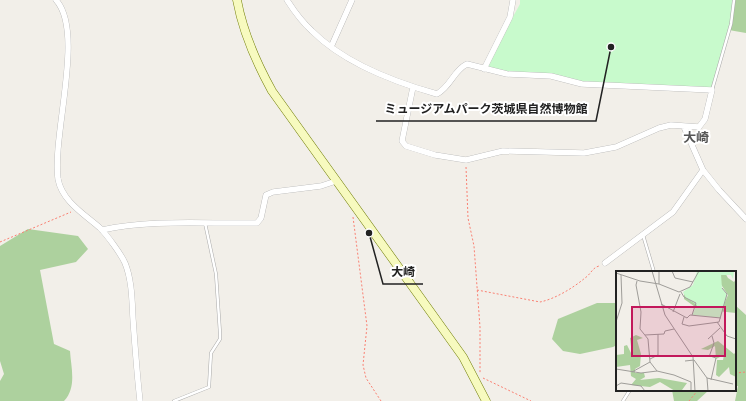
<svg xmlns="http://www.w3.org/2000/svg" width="746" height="401" font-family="'DejaVu Sans','Noto Sans JP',sans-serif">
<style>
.forest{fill:#add19e}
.park{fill:#c8facc}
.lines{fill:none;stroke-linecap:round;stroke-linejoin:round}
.lane-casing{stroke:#a9a9a9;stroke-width:3.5}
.street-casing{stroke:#a9a9a9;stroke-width:6}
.secondary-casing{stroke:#707d05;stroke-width:9}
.path{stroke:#fa8072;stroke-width:1;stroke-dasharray:2 2;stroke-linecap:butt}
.lane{stroke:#fff;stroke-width:2.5}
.street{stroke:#fff;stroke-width:5.5}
.secondary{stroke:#f7fabf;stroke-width:8}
.labels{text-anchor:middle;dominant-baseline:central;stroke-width:4;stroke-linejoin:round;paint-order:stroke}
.quarter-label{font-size:13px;font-weight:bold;fill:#555;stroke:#fff}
.inset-road{fill:none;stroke:#9f9d99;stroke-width:1}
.view{fill:#c2185b;fill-opacity:0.15;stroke:#c2185b;stroke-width:2}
.inset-edge{fill:none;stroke:#222;stroke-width:2}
.leader{fill:none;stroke:#222;stroke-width:1.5}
.callout-dot{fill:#222;stroke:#fff;stroke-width:1.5}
.callout-label{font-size:12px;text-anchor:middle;font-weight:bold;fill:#222;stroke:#fff;stroke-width:4;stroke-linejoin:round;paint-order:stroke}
</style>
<rect width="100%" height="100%" fill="#f2efe9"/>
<path class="forest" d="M714,0H746V33L723,29Z
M28,229L78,236L88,249L76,262L40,270L54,344L70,351C71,368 77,387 64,401H0V381L4,374L0,361V246Z
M597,303H617V345L613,347L580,354L563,351L552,339L558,319Z
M735,305L746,315V401H735L738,386H735Z
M672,390H709L697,401H674Z"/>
<path class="park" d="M520,0H734L731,24L712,90L582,84L551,76L484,69L520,4Z"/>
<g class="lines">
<g class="lane-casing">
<path id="lane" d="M712,90L731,24L734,0
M643,235L654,272
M174,401L209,387L211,353L220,339V333L216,274L205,223
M623,401L630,390"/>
</g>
<g class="street-casing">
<path id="street" d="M56,0C85,32 52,134 58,179C62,201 84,214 100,228C107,235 121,254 125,263C132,280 132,301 133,319C135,347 137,374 140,401
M287,0C294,11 302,22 312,31C344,63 394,82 437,94C452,85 453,71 467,64L507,74L551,76L582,84L712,90L705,119L699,127L671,125L659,128L616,147L584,153L503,151L466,160L435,155L406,146L402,141L413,87
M331,47L352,0
M484,69L510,17L513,0
M684,127L703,170L719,190L746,219
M102,230C152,219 205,224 257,223L261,218L266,195L273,192L321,186L336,181
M605,263L673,212L703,170"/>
</g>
<g class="secondary-casing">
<path id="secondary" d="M237,0C243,33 256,62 272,91L463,357L486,401"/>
</g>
<path class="path" d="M466,167L468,218L474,246L480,327V373
M353,217L367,326L363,365L366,378L381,401
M0,242L71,212
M477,290L540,302C555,299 573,288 585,278C591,274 592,268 599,266
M735,373L746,372
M483,378L531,401
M689,401L698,390"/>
<use href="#lane" class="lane"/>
<use href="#street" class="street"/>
<use href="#secondary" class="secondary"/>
</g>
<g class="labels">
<g class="quarter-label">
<text x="696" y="137">大崎</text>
</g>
</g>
<g transform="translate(616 271)">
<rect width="120" height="120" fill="#f2efe9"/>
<path d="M108,0L112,7L118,11L120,8V42L82,38L68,28V23L109,31L112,24L104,12V6ZM20,64L27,67L21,69L25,83L24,95L19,98V102H28L29,106L24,109L43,107L71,112L66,119L59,120L44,111L34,116L15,114L20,108L15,105L14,94L0,96V84L8,83V75L11,74L16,84L14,67ZM102,70L118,83L120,81V106L114,103L113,96L103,106L100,104L101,89H107L108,84L100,88L99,75L92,79L85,78Z" fill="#add19e"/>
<path d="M81,0H118L117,8L115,4H105L106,17L111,23L105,47L76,44L81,34L70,27L67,21L77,14Z" fill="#c8facc"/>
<path class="inset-road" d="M36,0L49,44L77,86L79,120M43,0V13M56,0L59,7L77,11M0,2L24,10L43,13L63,21L74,16L83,0M21,10L20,14L25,41L24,58L32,68L34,91L41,100M65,21L68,26L80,32L76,44M45,33L71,47L74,44L105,47M57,41L64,23M68,46L66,53L73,55L103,51L111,23L106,17M0,51L6,32L5,4M101,51L111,65L120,68M29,64L48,63L49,60L58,58M92,68L104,57M94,85L100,87L95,109M93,86L98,72L96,65M34,88L42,84V63M69,90L78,89L91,107L117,113M0,98L25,102L41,100L58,104L75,111V120M16,101L34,91M91,107L92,120M0,115L5,112L25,115L29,120"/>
<path class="view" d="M16,36H109V85H16Z"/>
<rect width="120" height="120" class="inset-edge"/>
</g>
<path class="leader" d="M611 47L596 121H376M369 233L383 284H423"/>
<g class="callout-dot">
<circle cx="611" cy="47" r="4"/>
<circle cx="369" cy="233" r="4"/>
</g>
<g class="callout-label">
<text x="486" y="113">ミュージアムパーク茨城県自然博物館</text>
<text x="403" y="276">大崎</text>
</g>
</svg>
